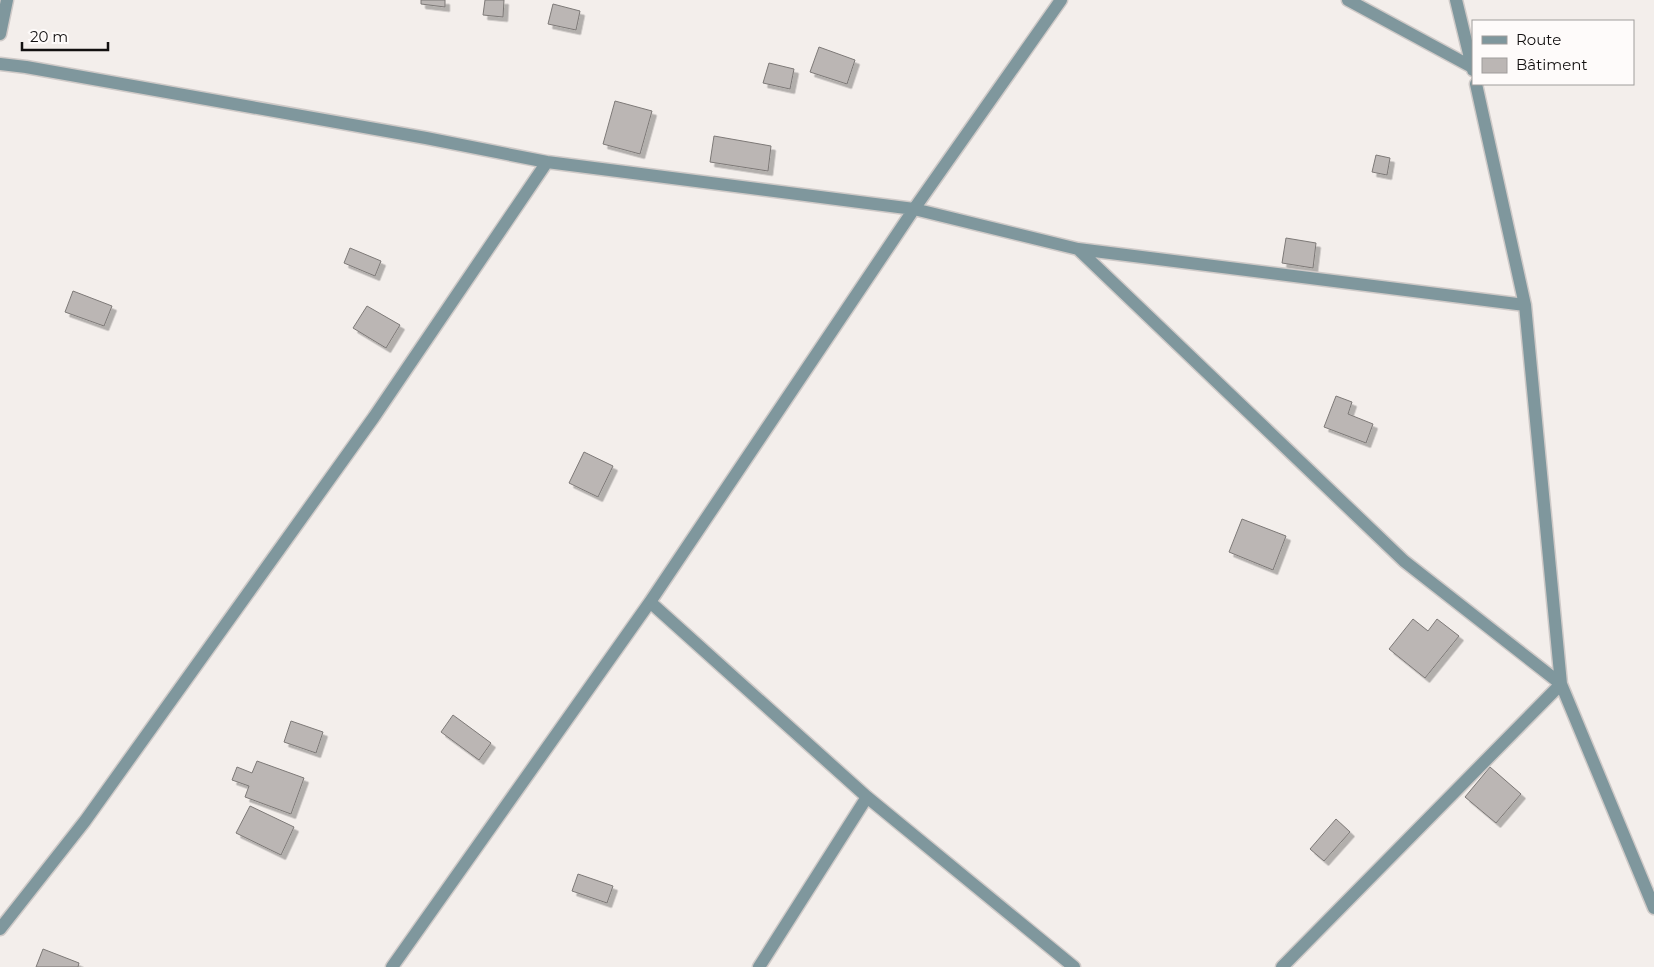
<svg xmlns="http://www.w3.org/2000/svg" width="1654" height="967" font-family="Montserrat,sans-serif">
<style>
.building{fill:#bbb6b4;stroke:#7d7977;filter:url(#shadow)}
.lines{fill:none;stroke-linecap:round;stroke-linejoin:round}
.minor-casing{stroke:#cfcac8;stroke-width:15}
.minor{stroke:#7f979d;stroke-width:12}
</style>
<defs>
<filter id="shadow"><feDropShadow dx="4.5" dy="4.5" stdDeviation="0" flood-color="#0004"/></filter>
</defs>
<rect width="100%" height="100%" fill="#f3eeeb"/>
<path class="building" d="M421,0H445V7L421,4Z
M485,0H504L503,17L483,15Z
M553,4L580,11L576,30L548,24Z
M819,47L855,60L847,84L810,72Z
M769,63L794,69L790,89L763,83Z
M615,101L652,111L640,154L603,144Z
M714,136L771,146L768,171L710,162Z
M1376,155L1390,158L1387,175L1372,172Z
M1286,238L1316,243L1313,268L1282,263Z
M350,248L381,261L375,276L344,263Z
M73,291L112,306L104,326L65,312Z
M367,306L400,325L386,348L353,328Z
M1336,396L1352,402L1348,414L1373,424L1366,443L1324,427Z
M584,452L613,466L598,497L569,483Z
M1242,519L1286,536L1273,570L1229,552Z
M1413,619L1428,631L1437,619L1459,636L1425,678L1389,649Z
M453,715L491,743L479,760L441,732Z
M291,721L323,732L316,753L284,742Z
M257,761L304,778L291,814L245,797L249,786L232,780L237,767L252,773Z
M1490,767L1521,794L1496,823L1465,797Z
M250,806L294,827L281,855L236,833Z
M1336,819L1350,832L1324,861L1310,849Z
M578,874L613,886L607,903L572,891Z
M43,949L79,963L78,967H36Z"/>
<g class="lines">
<g class="minor-casing">
<path id="minor" d="M1348,0L1472,67
M1456,0L1473,70
M0,34L7,0
M0,64L26,67L426,138L547,162L914,209L1078,249L1525,305
M1476,84L1525,305L1561,684L1654,908
M1078,249L1404,561L1561,684L1282,967
M650,602L867,797L1074,967
M0,929L85,821L374,417L547,162
M392,967L650,602L914,209L1061,0
M759,967L867,797"/>
</g>
<use href="#minor" class="minor"/>
</g>
<rect x="1472" y="20" width="162" height="65" fill="#fefbfa" stroke="#a09d9c"/>
<rect x="1482" y="36" width="25" height="8" fill="#7f979d" stroke="#a09d9c"/>
<text x="1516" y="45" font-size="15" fill="#121010">Route</text>
<rect x="1482" y="58" width="25" height="15" fill="#bbb6b4" stroke="#a09d9c"/>
<text x="1516" y="70" font-size="15" fill="#121010">Bâtiment</text>
<path d="M22 42v8h86v-8" fill="none" stroke="#121010" stroke-width="2.5"/>
<text x="30" y="42" font-size="15" fill="#121010" stroke="#fefbfa" stroke-width="4" paint-order="stroke">20 m</text>
</svg>
